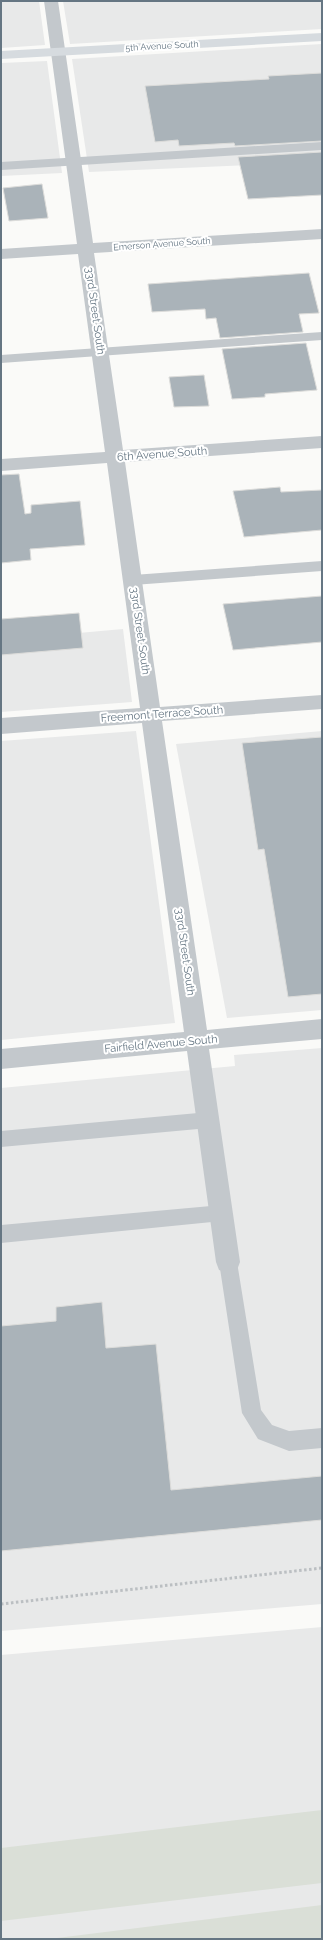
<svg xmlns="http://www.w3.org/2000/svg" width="323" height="1940" font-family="Raleway,sans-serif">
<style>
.built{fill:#e8e9e9}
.green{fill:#dadfd7}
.building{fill:#aab3b9;stroke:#dcdcda}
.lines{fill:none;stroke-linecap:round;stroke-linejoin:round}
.path{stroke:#bbbfc2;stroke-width:3;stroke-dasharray:2.5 2.5;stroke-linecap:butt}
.lane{fill:#c3c8cc;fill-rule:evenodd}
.street{fill:#c3c8cc;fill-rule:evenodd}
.secondary{fill:#d6dbdf;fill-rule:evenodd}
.labels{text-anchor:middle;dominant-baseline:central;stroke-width:4;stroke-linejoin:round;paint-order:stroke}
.far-street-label{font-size:9px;fill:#657683;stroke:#fff}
.street-label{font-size:11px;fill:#657683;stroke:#fff}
</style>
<rect width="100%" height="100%" fill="#fafaf8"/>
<path class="built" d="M1,1H39L45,45L1,48Z
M63,1H322V29L70,44Z
M322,44V162L89,172L72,59Z
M47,61L62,173L1,176V63Z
M123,629L132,702L1,712V640Z
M136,731L175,1023L1,1040V741Z
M322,731V1010L227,1018L176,744Z
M322,1048V1604L1,1631V1088L235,1066L234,1055Z
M322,1627V1939H1V1655Z"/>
<path class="green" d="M322,1810V1883L1,1921V1848Z
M322,1905V1939H49Z"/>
<path class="building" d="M322,73V141L235,146L234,143L179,146L178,140L155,142L145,86L269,79L268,76Z
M322,152V195L248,199L238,157Z
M42,184L48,218L9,221L3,188Z
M309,273L319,313L299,314L303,332L220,338L216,318L206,319L205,309L152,312L148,284Z
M306,343L317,390L265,394V397L232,399L222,349Z
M204,375L209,406L174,407L169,377Z
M19,474L25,514L31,513V505L80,501L85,545L30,549L31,560L1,563V475Z
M280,487L281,492L322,490V530L244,537L233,491Z
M322,596V642L233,650L223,604Z
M79,613L83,648L1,655V619Z
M322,737V994L288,997L264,849L258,850L242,743Z
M102,1302L106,1348L156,1344L171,1490L322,1476V1520L1,1551V1326L56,1321V1307Z"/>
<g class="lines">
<path class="path" d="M1,1604L322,1568"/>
<path class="lane" d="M322,142V150L1,170V162Z
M322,332V340L1,363V355Z
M322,561V571L133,585L128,584L126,580L128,576L133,575Z
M209,1112L215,1114L218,1120L215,1126L209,1128L1,1147V1131Z
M222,1205L229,1207L231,1213L229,1219L222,1221L1,1243V1225Z
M228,1253L235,1256L237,1262L261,1410L272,1425L289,1431L322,1428V1448L289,1451L258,1439L242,1413L219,1262L221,1256Z"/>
<path class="street" d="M44,1H58L93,243L322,229V239L94,253L123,450L322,436V448L125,462L160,707L322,695V709L162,721L207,1030L322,1019V1039L209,1049L240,1262L237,1270L228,1273L219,1270L216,1262L187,1051L1,1069V1049L184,1032L142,723L1,734V718L140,708L107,463L1,471V459L105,452L78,254L1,259V249L77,244Z"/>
<path class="secondary" d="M322,33V41L1,59V51Z"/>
</g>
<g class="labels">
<g class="far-street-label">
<text transform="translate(162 46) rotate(-3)">5th Avenue South</text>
<text transform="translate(162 244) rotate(-4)">Emerson Avenue South</text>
</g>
<g class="street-label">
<text transform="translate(95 311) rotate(82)">33rd Street South</text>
<text transform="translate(162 454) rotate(-4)">6th Avenue South</text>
<text transform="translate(140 631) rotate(82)">33rd Street South</text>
<text transform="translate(162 714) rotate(-4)">Freemont Terrace South</text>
<text transform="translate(185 952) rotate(82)">33rd Street South</text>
<text transform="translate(161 1044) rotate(-5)">Fairfield Avenue South</text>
</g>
</g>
<rect width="323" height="1940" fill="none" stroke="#657683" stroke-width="4"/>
</svg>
